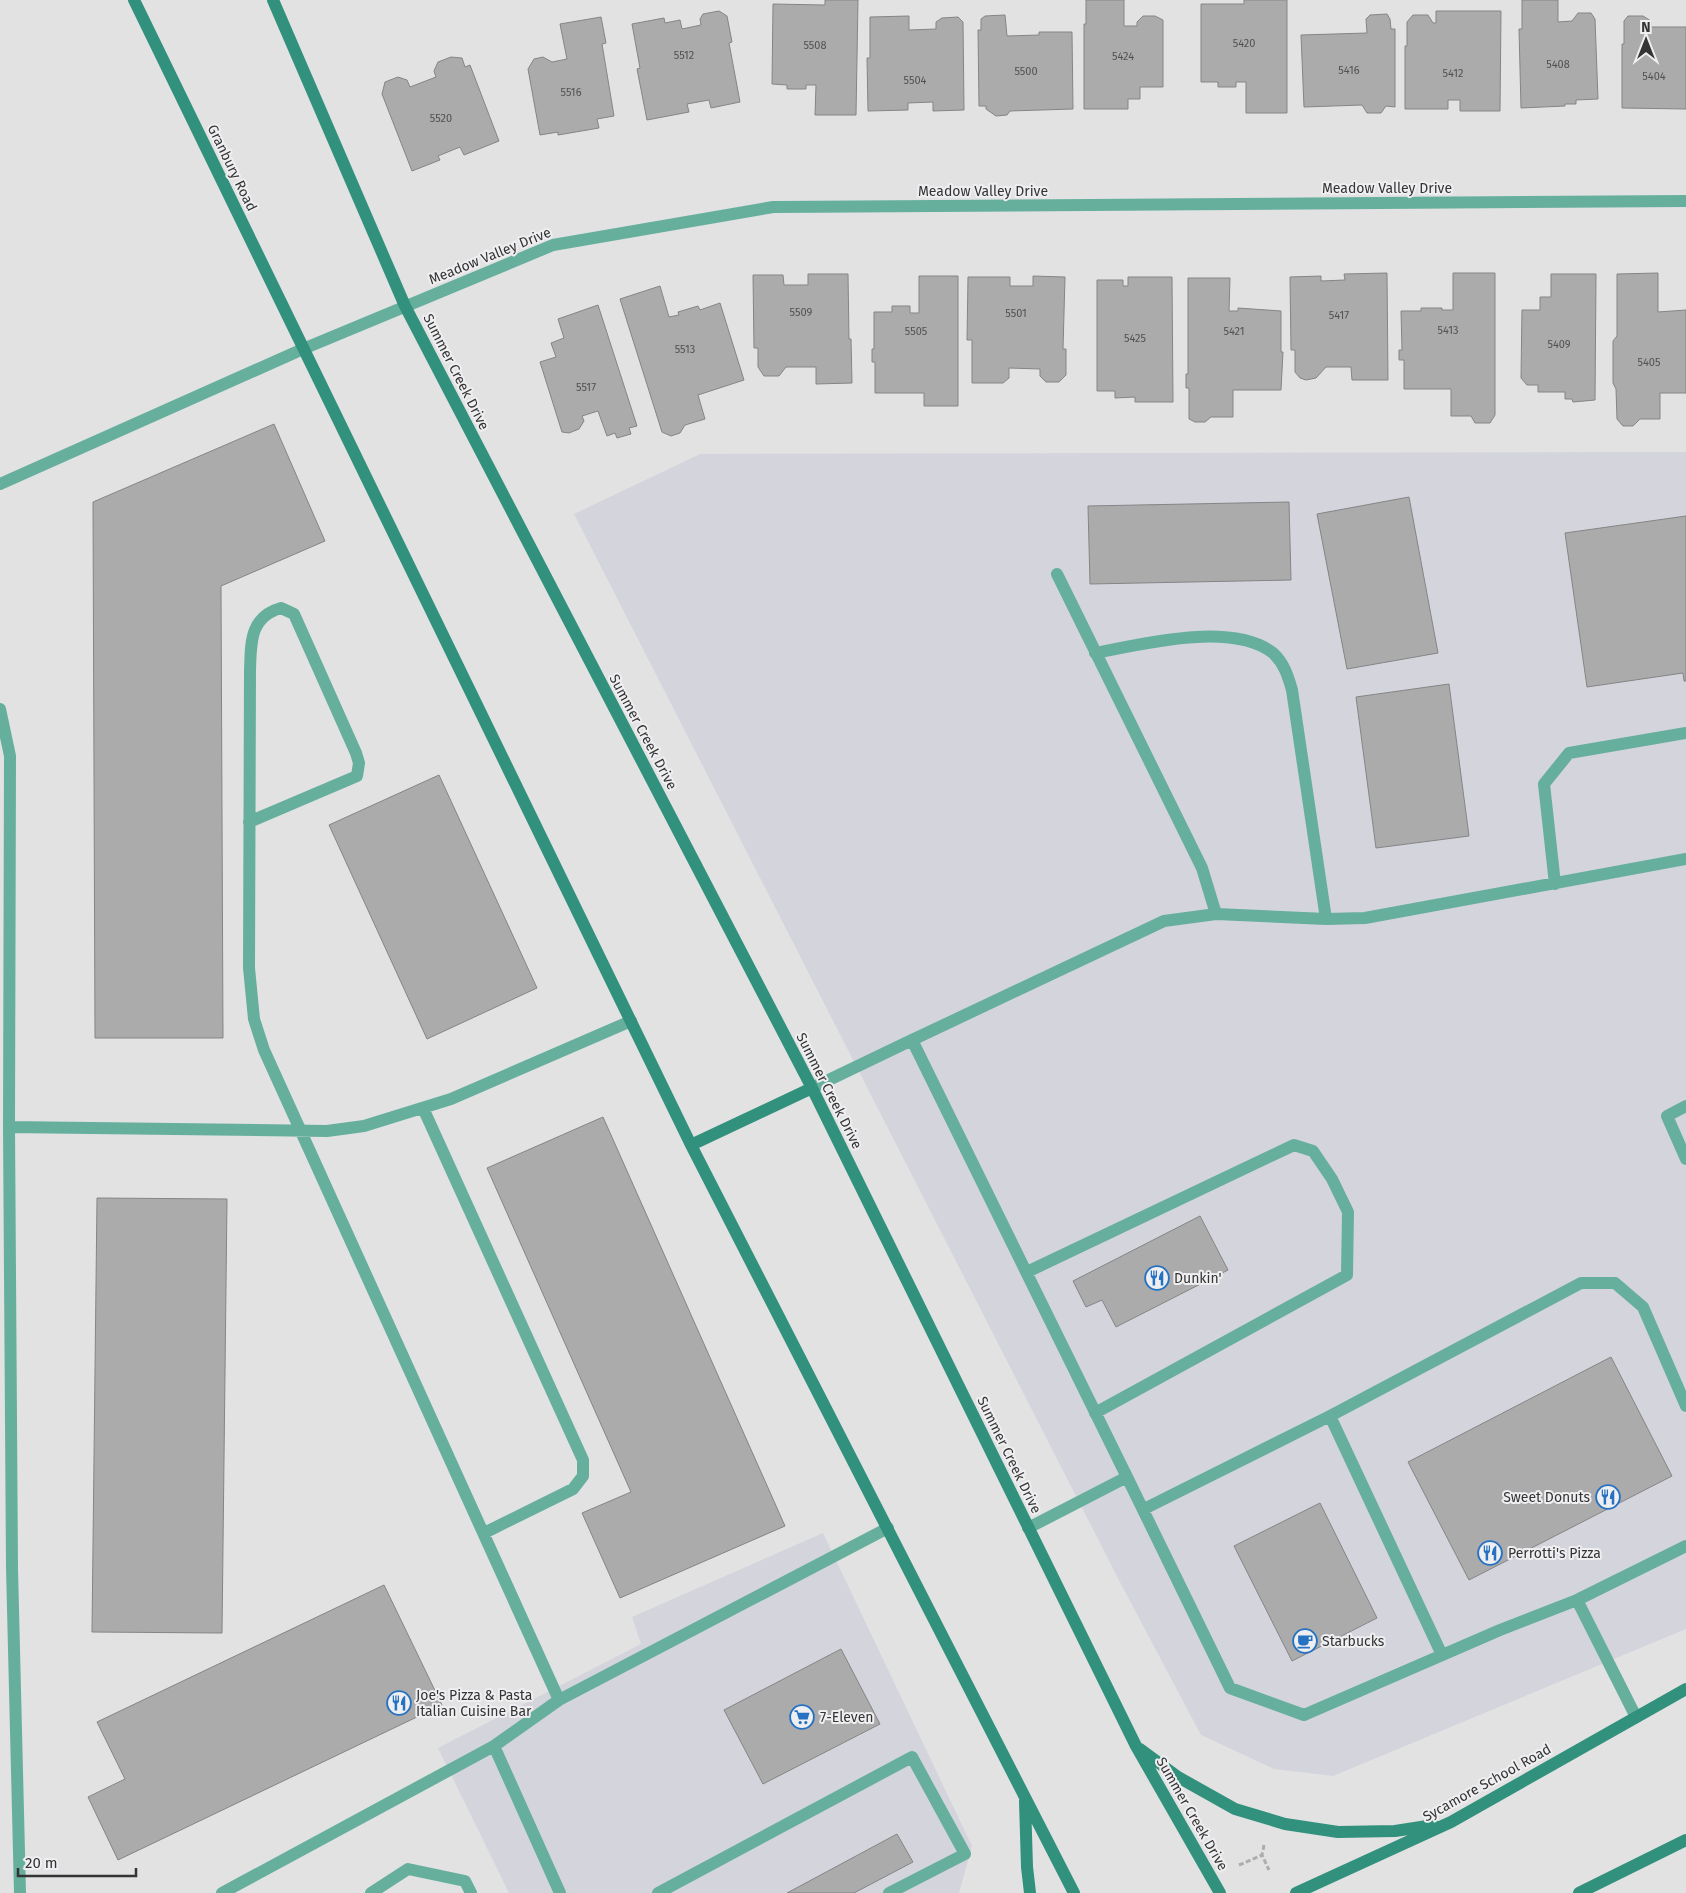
<svg xmlns="http://www.w3.org/2000/svg" width="1686" height="1893" font-family="'Fira Sans',sans-serif">
<style>
.built{fill:#d4d4dd}
.building{fill:#ababac;stroke:#858586}
.lines{fill:none;stroke-linecap:round;stroke-linejoin:round}
.path{stroke:#adadae;stroke-width:3;stroke-dasharray:5 2.5;stroke-linecap:butt}
.service{stroke:#67af9d;stroke-width:12}
.minor{stroke:#67af9d;stroke-width:12}
.secondary{stroke:#31917c;stroke-width:12}
.labels{text-anchor:middle;dominant-baseline:central;stroke-width:4;stroke-linejoin:round;paint-order:stroke}
.number-label{font-size:11px;fill:#525253}
.street-label{font-size:14px;fill:#343435;stroke:#efeff1}
.poi-label{font-size:14px;fill:#343435;stroke:#efeff1;text-anchor:start}
</style>
<rect width="100%" height="100%" fill="#e2e2e3"/>
<path class="built" d="M1686,452V1629L1333,1776L1274,1769L1201,1735L1122,1586L574,514L700,454Z
M823,1533L972,1846L959,1893H509L438,1748L641,1644L632,1617Z"/>
<path class="building" d="M825,0H858L856,115H815L816,85H806V89H787V85L772,84L773,4L825,5Z
M1086,0H1124V26H1137V22L1143,16H1155L1163,20V87H1140V99H1128V109H1084V24H1086Z
M1244,0H1287V113H1246V82H1236V87H1218V82H1201V4H1244Z
M1522,0H1558V22L1572,21L1578,13H1591L1595,19L1598,99L1576,100V104H1565V106L1521,108L1519,29H1522Z
M719,11L727,16L732,42L729,43L740,102L711,108L709,100L687,104L689,112L647,120L637,69L640,68L632,24L664,18L665,23L680,20L682,29L701,25L700,19L703,14Z
M1436,11H1501L1500,111H1460V100H1448V109H1405V46H1407V22L1413,15H1428L1433,23H1436Z
M1387,14L1390,19L1391,29H1395V107L1386,106L1381,113H1367L1362,105L1304,107L1301,35L1367,33L1366,19L1370,15Z
M1005,15L1007,36L1039,35V32H1072L1073,109L1010,111L1007,115L996,116L986,109V106H979L978,30H981V19L985,16Z
M909,16V30L936,29V22L942,18L958,17L963,22L964,110L933,111V102L908,103V110L868,111L867,58H870V17Z
M1628,16H1643L1651,21V27H1686V109L1622,108V44H1624V21Z
M601,17L606,43L602,44L614,116L597,119L599,128L558,135V132L540,135L528,69L534,59L543,57L552,62L567,59L560,24Z
M451,57L462,58L465,67L470,65L499,141L464,155L460,147L438,156L440,160L412,171L382,94L385,82L398,77L407,80L410,87L436,77L434,71L438,62Z
M1387,273L1388,380H1352L1351,367H1326L1316,378L1306,380L1300,378L1295,372V350H1291L1290,277L1321,276V281L1345,280L1344,274Z
M1453,273H1495V415L1490,423H1475L1471,416H1451V389H1404V360H1399V350H1402L1401,311H1421V308H1442V310H1453Z
M1658,273V312L1686,310V393H1660V419H1640L1633,426H1623L1617,419L1616,389L1613,383V341L1617,336V274Z
M808,274H848L849,339H851L852,383L816,384V367H786L779,376H764L758,367V348H754L753,275H783L784,285H808Z
M1551,274H1596L1595,400L1573,402L1572,399H1565V392H1538V385H1527L1521,378L1522,310H1540V297H1551Z
M919,276H958V406H924V393H875V362H872V349H874V312H892V306H910V313H919Z
M1033,276L1065,277L1063,349H1066V375L1059,382H1046L1040,376V369L1009,368V378L1003,383H972V340H967L968,277H1010V286H1033Z
M1128,277H1172L1173,402H1135V397L1115,398V391H1097V280H1123V286H1128Z
M1188,278H1230L1229,311H1238V308L1281,311V352H1283L1281,390H1233V417H1211L1205,422H1195L1189,419V388H1186V374H1188Z
M660,286L669,317L679,315L678,312L698,306L700,310L720,303L744,380L698,395L705,419L685,425L680,433L671,436L662,432L620,299Z
M598,305L637,426L629,428L631,434L617,438L615,433L607,436L598,411L582,416L584,421L579,429L569,433L562,432L540,362L556,357L551,343L564,338L558,319Z
M274,424L325,541L221,586L223,1038H95L93,502Z
M1409,497L1438,653L1347,669L1317,514Z
M1289,502L1291,580L1090,584L1088,506Z
M1686,516V681H1684L1683,673L1587,687L1565,533Z
M1449,684L1469,836L1376,848L1356,697Z
M439,775L537,988L427,1039L329,825Z
M603,1117L785,1526L620,1598L582,1513L631,1492L487,1168Z
M97,1198L227,1199L222,1633L92,1632Z
M1200,1216L1228,1270L1116,1327L1102,1300L1086,1307L1073,1281Z
M1611,1357L1672,1476L1469,1580L1408,1462Z
M1320,1503L1377,1618L1292,1661L1234,1546Z
M384,1585L442,1705L118,1860L88,1797L125,1779L97,1722Z
M841,1649L880,1724L763,1784L724,1710Z
M897,1834L913,1862L854,1893H787Z"/>
<g class="lines">
<path class="path" d="M1264,1845L1262,1855L1269,1870
M1239,1865L1262,1855"/>
<path class="service" d="M0,484L303,349
M1057,574L1202,868L1216,914
M1095,653C1142,644 1232,621 1273,653C1284,663 1288,676 1292,690L1326,919
M0,709L10,756L9,1127L12,1568L20,1893
M249,822L357,776L359,763L356,753L294,614L281,608C249,617 251,644 250,671L249,968L254,1019L264,1050L559,1700
M1555,884L1544,784L1569,753L1686,733
M912,1040L1164,921L1216,914L1326,919L1365,918L1686,859
M812,1088L912,1040L1127,1477
M1686,1106L1667,1116L1686,1159
M423,1108L583,1460V1476L573,1489L484,1533
M9,1127L327,1131L364,1126L451,1099L631,1021
M1027,1272L1294,1145L1313,1151L1332,1179L1348,1212L1347,1275L1095,1413
M1330,1416L1442,1655
M1144,1509L1330,1416L1581,1283H1615L1643,1307L1686,1406
M1028,1528L1127,1477L1230,1688L1304,1715L1500,1630L1577,1600L1636,1717
M1577,1600L1686,1546
M222,1893L494,1746
M371,1893L408,1869L465,1881L471,1893
M560,1893L494,1746L559,1700L888,1528
M658,1893L912,1757L965,1854L889,1893"/>
<path class="minor" d="M303,349L553,245L773,207L1686,201"/>
<path class="secondary" d="M134,0L691,1145L1074,1893
M273,0L405,306L812,1088L1136,1746L1220,1893
M691,1145L812,1088
M1140,1749L1178,1777L1235,1809L1285,1824L1338,1832L1395,1831L1434,1825
M1025,1801L1027,1867L1030,1893
M1296,1893L1451,1822L1686,1689
M1579,1893L1686,1840"/>
</g>
<defs>
<g id="restaurant-ring" transform="scale(1.25)"><circle r="9.5" fill="#efeff1" stroke="#2672c2" stroke-width="1.5"/><path d="M-5-6h1v4h1v-4h1v4h1v-4h1v5L-1.5 .5V6h-2V.5L-5-1ZM5-6V6H3V1.5H1.5Q1.5-4 5-6Z" fill="#2672c2"/></g>
<g id="cafe-ring" transform="scale(1.25)"><circle r="9.5" fill="#efeff1" stroke="#2672c2" stroke-width="1.5"/><path d="M-5.5-4.5H6V0H3Q3 3.5 0 3.5H-2.5Q-5.5 3.5-5.5 0ZM3-3.2v2h1.7v-2ZM-6 4.5H4V6H-6Z" fill="#2672c2"/></g>
<g id="supermarket-ring" transform="scale(1.25)"><circle r="9.5" fill="#efeff1" stroke="#2672c2" stroke-width="1.5"/><path d="M-6-5.5h2.5l.6 2H6L4.5 2H-2.5L-4.4-4H-6ZM-1.5 3.2a1.3 1.3 0 1 0 .1 0ZM3 3.2a1.3 1.3 0 1 0 .1 0Z" fill="#2672c2"/></g>
</defs>
<g fill-rule="evenodd">
<use href="#restaurant-ring" x="1157" y="1278"/>
<use href="#restaurant-ring" x="1608" y="1497"/>
<use href="#restaurant-ring" x="1490" y="1553"/>
<use href="#cafe-ring" x="1305" y="1641"/>
<use href="#restaurant-ring" x="399" y="1703"/>
<use href="#supermarket-ring" x="802" y="1717"/>
</g>
<g class="labels">
<g class="number-label">
<text x="1244" y="43">5420</text>
<text x="815" y="45">5508</text>
<text x="684" y="55">5512</text>
<text x="1123" y="56">5424</text>
<text x="1558" y="64">5408</text>
<text x="1349" y="70">5416</text>
<text x="1026" y="71">5500</text>
<text x="1453" y="73">5412</text>
<text x="1654" y="76">5404</text>
<text x="915" y="80">5504</text>
<text x="571" y="92">5516</text>
<text x="441" y="118">5520</text>
<text x="801" y="312">5509</text>
<text x="1016" y="313">5501</text>
<text x="1339" y="315">5417</text>
<text x="1448" y="330">5413</text>
<text x="916" y="331">5505</text>
<text x="1234" y="331">5421</text>
<text x="1135" y="338">5425</text>
<text x="1559" y="344">5409</text>
<text x="685" y="349">5513</text>
<text x="1649" y="362">5405</text>
<text x="586" y="387">5517</text>
</g>
<g class="street-label">
<text transform="translate(232 168) rotate(64)">Granbury Road</text>
<text x="1387" y="188">Meadow Valley Drive</text>
<text x="983" y="191">Meadow Valley Drive</text>
<text transform="translate(490 256) rotate(-22)">Meadow Valley Drive</text>
<text transform="translate(456 372) rotate(63)">Summer Creek Drive</text>
<text transform="translate(643 732) rotate(62)">Summer Creek Drive</text>
<text transform="translate(829 1091) rotate(63)">Summer Creek Drive</text>
<text transform="translate(1009 1455) rotate(64)">Summer Creek Drive</text>
<text transform="translate(1487 1783) rotate(-29)">Sycamore School Road</text>
<text transform="translate(1192 1814) rotate(60)">Summer Creek Drive</text>
</g>
<g class="poi-label">
<text x="1174" y="1278">Dunkin'</text>
<text x="1590" y="1497" text-anchor="end">Sweet Donuts</text>
<text x="1508" y="1553">Perrotti's Pizza</text>
<text x="1322" y="1641">Starbucks</text>
<text x="416" y="1695">Joe's Pizza &amp; Pasta<tspan x="416" dy="16">Italian Cuisine Bar</tspan></text>
<text x="820" y="1717">7-Eleven</text>
</g>
</g>
<g transform="translate(1646 40)" stroke="#efeff1" stroke-width="4" paint-order="stroke">
<path d="M0-4L9 19L0 12L-9 19Z" fill="#343435"/>
<text y="-8" font-size="14" font-weight="bold" text-anchor="middle" fill="#343435">N</text>
</g>
<path d="M18 1868v8h118v-8" fill="none" stroke="#343435" stroke-width="2.5"/>
<text x="25" y="1868" font-size="15" fill="#343435" stroke="#efeff1" stroke-width="4" paint-order="stroke">20 m</text>
</svg>
